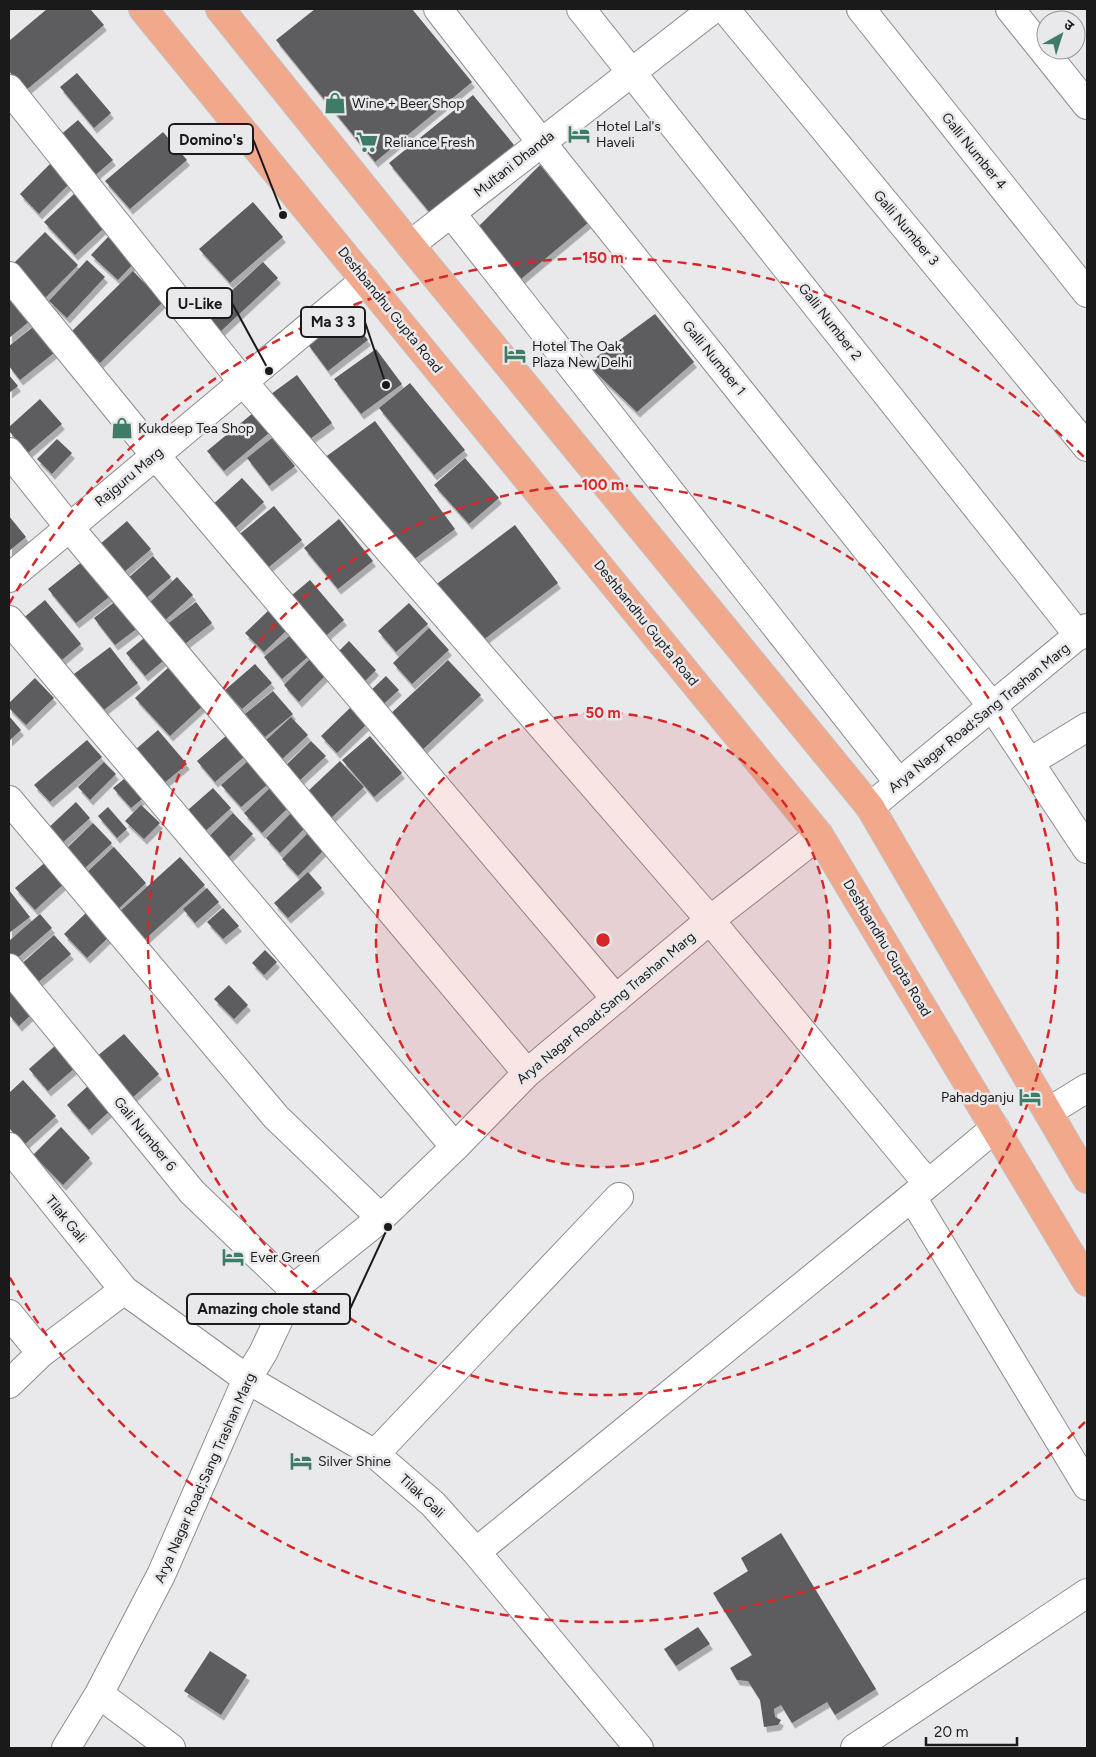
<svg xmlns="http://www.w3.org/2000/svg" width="1096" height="1757" font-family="Figtree,'Noto Sans Devanagari',sans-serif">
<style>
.building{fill:#5d5c5f;filter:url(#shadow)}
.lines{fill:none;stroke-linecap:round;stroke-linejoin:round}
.minor-casing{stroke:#8c8b8e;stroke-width:30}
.major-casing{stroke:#c4c3c4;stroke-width:30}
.minor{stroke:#fff;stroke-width:28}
.major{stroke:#f1a88b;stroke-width:28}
.ring{fill:none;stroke:#d62828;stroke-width:2.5;stroke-dasharray:9 6}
.labels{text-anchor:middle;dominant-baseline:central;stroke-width:5;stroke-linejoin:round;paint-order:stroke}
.poi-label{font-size:14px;fill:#1b1a1b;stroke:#e9e8eb;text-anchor:start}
.street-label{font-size:14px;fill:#1b1a1b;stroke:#e9e8eb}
.centre{fill:#d62828;stroke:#e9e8eb;stroke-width:2.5}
.ring-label{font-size:15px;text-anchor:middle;font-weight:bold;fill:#d62828;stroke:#e9e8eb;stroke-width:5;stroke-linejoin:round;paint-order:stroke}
.leader{fill:none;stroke:#1b1a1b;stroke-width:2}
.callout-dot{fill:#1b1a1b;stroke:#e9e8eb;stroke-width:2}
.callout{fill:#e9e8eb;stroke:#1b1a1b;stroke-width:2}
.callout-label{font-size:15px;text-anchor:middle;font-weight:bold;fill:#1b1a1b}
</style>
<defs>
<filter id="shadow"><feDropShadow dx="3" dy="5.5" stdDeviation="0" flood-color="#0004"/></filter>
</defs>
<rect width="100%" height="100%" fill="#e9e8eb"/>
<path class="building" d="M47,9H90L104,25L25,91L9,71V41Z
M315,9H412L472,82L375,162L276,40Z
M77,73L111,113L94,128L60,87Z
M473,95L514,145L431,214L389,163Z
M78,120L113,160L93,177L58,137Z
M163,132L187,160L130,209L105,181Z
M51,163L70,183L39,214L20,194Z
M540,165L588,223L521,279L478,227Z
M74,194L105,227L75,255L44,222Z
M253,202L283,237L230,283L199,249Z
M45,232L78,265L43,300L10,267Z
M108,237L135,262L118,280L91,255Z
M87,260L105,277L67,318L49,301Z
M263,262L278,278L221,331L206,314Z
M133,271L163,302L100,363L70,333Z
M11,296L31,320L9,338V298Z
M346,312L368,340L328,371L307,343Z
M655,314L694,362L637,412L587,364Z
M33,327L54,353L20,380L9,366V346Z
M376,349L402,384L361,414L334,379Z
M9,375L18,386L9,393Z
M297,375L332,423L303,444L267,397Z
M410,383L465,450L434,475L379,408Z
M40,399L62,424L28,453L9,431V427Z
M253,413L269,433L224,471L207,451Z
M375,421L455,529L405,566L324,458Z
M272,438L295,466L269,486L247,458Z
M57,439L72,453L52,474L37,459Z
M465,458L499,498L469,524L434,485Z
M242,478L264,502L232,531L210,507Z
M274,506L302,540L264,571L236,537Z
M9,516L26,537L9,551Z
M339,519L373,561L338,589L304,548Z
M127,521L151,549L123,573L99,545Z
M515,525L558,583L478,644L434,586Z
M153,556L171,577L144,600L126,580Z
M84,560L113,594L76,623L48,589Z
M177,577L193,595L163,622L148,604Z
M310,580L344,620L320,641L285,601Z
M45,600L81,644L57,664L21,620Z
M117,600L139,627L115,645L94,618Z
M196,602L212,623L181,647L165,626Z
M409,603L428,624L396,652L378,631Z
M268,611L287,630L264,652L245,633Z
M429,628L449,650L412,684L393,663Z
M150,633L169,656L145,676L126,653Z
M292,634L310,655L282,679L264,657Z
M349,641L376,670L360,686L333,657Z
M110,647L138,683L95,717L66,680Z
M312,657L328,673L299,702L284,685Z
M448,660L481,695L419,753L386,718Z
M255,664L272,683L242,709L225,690Z
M170,666L205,704L170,736L135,698Z
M386,676L399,690L378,709L366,695Z
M35,678L54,698L26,725L9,708V703Z
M273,691L293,714L265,737L245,714Z
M350,708L366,725L337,753L321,736Z
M9,716L21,730L9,741Z
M291,717L308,735L280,761L263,743Z
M158,730L187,764L157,789L128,756Z
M227,735L245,756L215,782L197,761Z
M370,736L402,773L374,797L342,760Z
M87,740L102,757L50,802L34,785Z
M311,741L326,756L298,782L284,767Z
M248,761L268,784L241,807L221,785Z
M340,761L364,787L330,819L306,793Z
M104,762L116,774L90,800L78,787Z
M124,779L142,799L131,808L113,788Z
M213,788L231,808L199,837L181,816Z
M270,788L289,807L262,833L244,813Z
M76,802L90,818L60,845L46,830Z
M141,805L160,823L144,839L125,821Z
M108,807L127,829L117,838L98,816Z
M233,813L253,834L223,863L202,843Z
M291,813L305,828L280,853L266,838Z
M93,823L112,843L84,869L66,849Z
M308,833L324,850L298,876L282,859Z
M114,847L146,883L115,912L83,876Z
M180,857L205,885L142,942L117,914Z
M48,860L67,881L35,910L15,888Z
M308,872L322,888L288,918L274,903Z
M207,888L219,902L195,923L183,909Z
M9,890L30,917L9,933Z
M223,908L239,926L223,939L207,922Z
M88,911L111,935L87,958L64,934Z
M40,914L52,928L14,961L9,955V941Z
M54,935L71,954L35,985L18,967Z
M265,950L277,962L264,975L252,963Z
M9,984L34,1012L19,1026L9,1015Z
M229,985L248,1005L234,1019L214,999Z
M124,1034L159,1074L132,1098L96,1057Z
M56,1045L76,1067L48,1091L29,1069Z
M23,1080L56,1116L24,1145L9,1128V1093Z
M89,1085L112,1109L89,1130L67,1105Z
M61,1127L90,1158L63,1185L33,1155Z
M781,1533L876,1689L835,1715L827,1702L792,1723L781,1705L774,1709L775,1717L781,1720L778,1725L764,1727L760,1700L748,1681L737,1680L730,1668L752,1655L713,1593L748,1571L741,1558Z
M698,1627L710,1644L676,1666L664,1649Z
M210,1651L247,1675L221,1715L184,1691Z"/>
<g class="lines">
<g class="minor-casing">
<path id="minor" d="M438,9L541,142L992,706L1087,849
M581,9L1079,636
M725,9L1087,447
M861,9L1087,293
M1010,9L1087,105
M9,89L243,382L710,920L928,1184L995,1128
M451,213L899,783
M410,245L713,9
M9,276L155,455L616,999
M9,452L69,527L527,1073
M9,578L365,280
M9,620L455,1147
M1030,762L1087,727
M9,800L276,1117L381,1218
M870,807L1087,628
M9,968L192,1192L293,1289
M1048,1112L1087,1088
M9,1147L124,1290L247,1379L375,1454L433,1504L476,1552L639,1748
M912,1197L1087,1486
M9,1314L41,1353
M9,1384L41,1353L124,1290
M375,1454L619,1197
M476,1552L928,1184
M99,1694L171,1748
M66,1748L99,1694L161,1575L247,1379L263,1353L293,1289L381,1218L455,1147L527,1073L710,920L819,835
M855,1748L1087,1593"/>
</g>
<g class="major-casing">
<path id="major" d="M143,9L819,835L1087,1282
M220,9L410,245L870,807L1087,1179"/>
</g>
<use href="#minor" class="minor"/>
<use href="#major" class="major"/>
</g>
<circle cx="603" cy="940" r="227" fill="#d62828" fill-opacity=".12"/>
<g class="ring">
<circle cx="603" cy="940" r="227"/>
<circle cx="603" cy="940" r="455"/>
<path d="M1085 1422A682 682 0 0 1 9 1276M9 604A682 682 0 0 1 1085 458"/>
</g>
<defs>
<g id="shop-bare" transform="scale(1.725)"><path d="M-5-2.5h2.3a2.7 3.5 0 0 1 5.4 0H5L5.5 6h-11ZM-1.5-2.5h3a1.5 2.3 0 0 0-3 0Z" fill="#3e7c68" stroke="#e9e8eb" stroke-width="2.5" paint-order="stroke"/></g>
<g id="hotel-bare" transform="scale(1.725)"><path d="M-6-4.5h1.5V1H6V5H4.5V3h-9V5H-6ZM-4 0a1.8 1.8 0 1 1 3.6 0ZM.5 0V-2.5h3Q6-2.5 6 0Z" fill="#3e7c68" stroke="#e9e8eb" stroke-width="2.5" paint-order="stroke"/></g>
<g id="supermarket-bare" transform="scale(1.725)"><path d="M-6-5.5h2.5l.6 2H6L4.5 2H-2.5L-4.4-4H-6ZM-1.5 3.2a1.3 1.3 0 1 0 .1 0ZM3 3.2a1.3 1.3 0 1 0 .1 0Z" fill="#3e7c68" stroke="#e9e8eb" stroke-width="2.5" paint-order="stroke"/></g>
</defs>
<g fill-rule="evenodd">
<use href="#shop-bare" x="335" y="103"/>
<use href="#hotel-bare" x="579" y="134"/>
<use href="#supermarket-bare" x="367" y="142"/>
<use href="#hotel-bare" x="515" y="354"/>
<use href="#shop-bare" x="122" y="428"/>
<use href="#hotel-bare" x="1030" y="1097"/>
<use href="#hotel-bare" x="233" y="1257"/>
<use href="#hotel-bare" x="301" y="1461"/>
</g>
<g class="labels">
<g class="poi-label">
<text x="352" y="103">Wine + Beer Shop</text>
<text x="596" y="126">Hotel Lal's<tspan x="596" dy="16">Haveli</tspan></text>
<text x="384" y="142">Reliance Fresh</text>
<text x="532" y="346">Hotel The Oak<tspan x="532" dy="16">Plaza New Delhi</tspan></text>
<text x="138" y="428">Kukdeep Tea Shop</text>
<text x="1014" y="1097" text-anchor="end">Pahadganju</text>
<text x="250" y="1257">Ever Green</text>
<text x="318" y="1461">Silver Shine</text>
</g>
<g class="street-label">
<text transform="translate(974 151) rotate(51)">Galli Number 4</text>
<text transform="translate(514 164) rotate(-38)">Multani Dhanda</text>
<text transform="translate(906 228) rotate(50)">Galli Number 3</text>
<text transform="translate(390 310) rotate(51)">Deshbandhu Gupta Road</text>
<text transform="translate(830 322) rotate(52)">Galli Number 2</text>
<text transform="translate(714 358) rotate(51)">Galli Number 1</text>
<text transform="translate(129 477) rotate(-40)">Rajguru Marg</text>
<text transform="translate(646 623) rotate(51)">Deshbandhu Gupta Road</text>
<text transform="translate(979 718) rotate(-39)">Arya Nagar Road;Sang Trashan Marg</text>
<text transform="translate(887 948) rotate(59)">Deshbandhu Gupta Road</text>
<text transform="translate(606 1008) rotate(-40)">Arya Nagar Road;Sang Trashan Marg</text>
<text transform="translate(145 1134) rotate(51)">Gali Number 6</text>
<text transform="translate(66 1219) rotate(51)">Tilak Gali</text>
<text transform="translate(205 1478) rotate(-66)">Arya Nagar Road;Sang Trashan Marg</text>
<text transform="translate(422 1496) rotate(43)">Tilak Gali</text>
</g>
</g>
<circle cx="603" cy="940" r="8" class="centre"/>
<g class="ring-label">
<text x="603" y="263">150 m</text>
<text x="603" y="490">100 m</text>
<text x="603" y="718">50 m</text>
</g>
<path class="leader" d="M283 215L253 139M269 371L232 303M386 385L365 322M388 1227L350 1309"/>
<g class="callout-dot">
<circle cx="283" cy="215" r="5"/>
<circle cx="269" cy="371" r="5"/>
<circle cx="386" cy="385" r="5"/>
<circle cx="388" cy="1227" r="5"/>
</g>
<g class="callout">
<rect x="169" y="124" width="84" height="30" rx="5"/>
<rect x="167" y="288" width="65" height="30" rx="5"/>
<rect x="301" y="307" width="64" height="30" rx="5"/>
<rect x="187" y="1294" width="163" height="30" rx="5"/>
</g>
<g class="callout-label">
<text x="211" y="145">Domino's</text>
<text x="200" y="309">U-Like</text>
<text x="333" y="327">Ma 3 3</text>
<text x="269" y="1314">Amazing chole stand</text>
</g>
<rect width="1096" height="1757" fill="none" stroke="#1b1a1b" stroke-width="20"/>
<g transform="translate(1061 35) rotate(39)"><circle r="24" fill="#e9e8eb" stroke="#979698"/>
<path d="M0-4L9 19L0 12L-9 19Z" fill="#3e7c68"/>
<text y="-8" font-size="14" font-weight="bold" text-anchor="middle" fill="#1b1a1b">उ</text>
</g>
<path d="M926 1737v8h91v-8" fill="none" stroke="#1b1a1b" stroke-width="2.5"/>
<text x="934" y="1737" font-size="15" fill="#1b1a1b" stroke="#e9e8eb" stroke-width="4" paint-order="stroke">20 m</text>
</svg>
